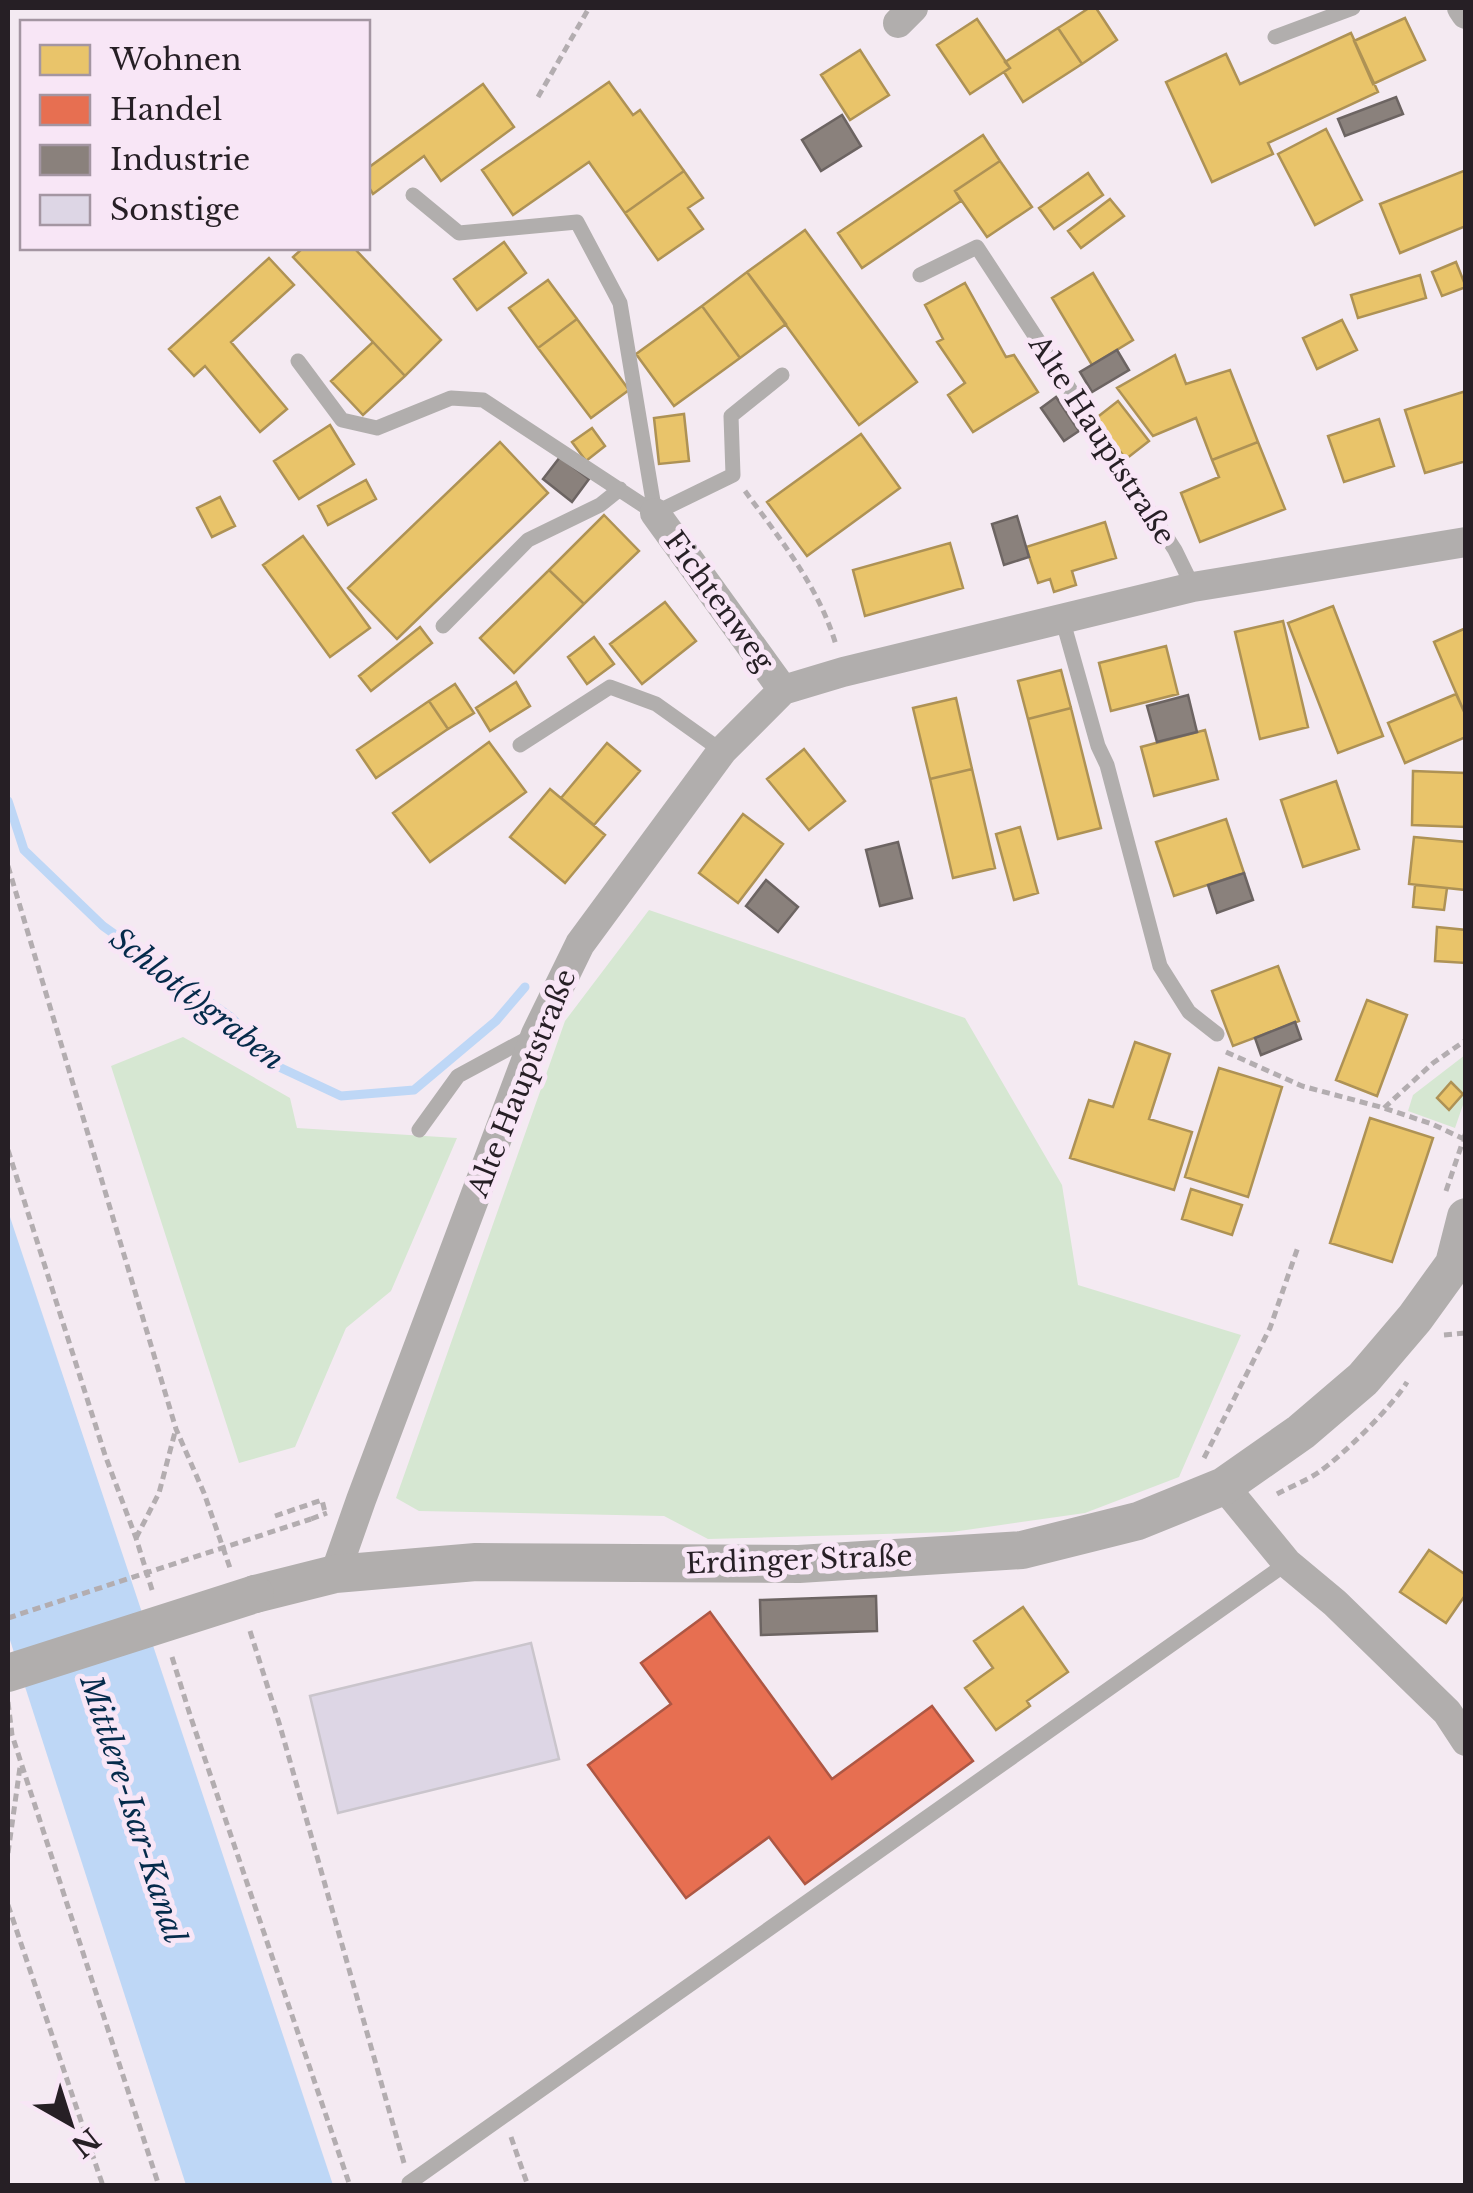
<svg xmlns="http://www.w3.org/2000/svg" width="1473" height="2193" font-family="'Libre Baskerville',serif">
<style>
.green{fill:#d6e7d2}
.water{fill:#bed7f6}
.homes{fill:#e9c46a;stroke:#ae9255;stroke-width:2.5}
.shops{fill:#e76f51;stroke:#ad5744;stroke-width:2.5}
.industry{fill:#8a817c;stroke:#6c6462;stroke-width:2.5}
.lines{fill:none;stroke-linecap:round;stroke-linejoin:round}
.stream{stroke:#bed7f6;stroke-width:9}
.building{fill:#ddd6e5;stroke:#cac5cc;stroke-width:2.5}
.path{stroke:#b3adb0;stroke-width:5;stroke-dasharray:8 5;stroke-linecap:butt}
.service{stroke:#b1aead;stroke-width:15}
.minor{stroke:#b1aead;stroke-width:30}
.tertiary{stroke:#b1aead;stroke-width:38}
.path-bridge{stroke:#b3adb0;stroke-width:5;stroke-dasharray:8 5;stroke-linecap:butt}
.tertiary-bridge{stroke:#b1aead;stroke-width:38}
.labels{text-anchor:middle;dominant-baseline:central;stroke-width:10;stroke-linejoin:round;paint-order:stroke}
.street-label{font-size:28px;fill:#261f25;stroke:#f8e6f6}
.water-label{font-size:30px;font-style:italic;fill:#052b4b;stroke:#f8e6f6}
</style>
<rect width="100%" height="100%" fill="#f4eaf2"/>
<path class="green" d="M649,910L965,1018L1062,1185L1078,1285L1241,1335L1179,1477L1085,1513L952,1532L708,1539L664,1516L419,1511L396,1498L565,1021Z
M183,1037L290,1098L297,1128L457,1138L391,1291L346,1328L295,1447L239,1463L111,1066Z
M1465,1055V1099L1455,1128L1408,1111L1413,1095Z"/>
<path class="water" d="M8,1211L333,2185H186L8,1634Z"/>
<path class="homes" d="M1089,8H1096L1117,40L1082,64L1058,28Z
M1405,18L1425,60L1373,84L1354,41Z
M977,19L1010,68L970,94L937,45Z
M1058,28L1082,64L1023,102L1004,72L1010,68L1005,62Z
M1351,33L1378,92L1268,143L1273,154L1212,182L1166,82L1226,54L1240,84Z
M860,50L889,95L850,120L821,75Z
M609,82L633,115L640,110L684,171L625,213L589,162L513,215L482,170Z
M483,84L514,127L441,181L424,156L373,194L368,186V168Z
M1326,129L1362,200L1315,225L1278,154Z
M983,135L1000,161L955,191L961,201L862,268L838,233Z
M1000,161L1032,207L987,237L955,191Z
M1466,170V226L1400,253L1380,204Z
M684,171L703,198L688,208L703,229L658,260L625,213Z
M1088,173L1103,195L1054,229L1039,208Z
M1110,199L1124,216L1081,248L1068,231Z
M805,230L917,382L859,425L747,272Z
M504,242L526,273L477,310L454,279Z
M303,248H354L441,340L405,376L293,257Z
M269,258L294,285L231,342L287,409L260,432L205,366L194,376L169,349Z
M1456,262L1466,287L1442,296L1432,272Z
M747,272L786,324L740,358L702,306Z
M1093,273L1133,340L1092,365L1052,298Z
M1420,275L1426,298L1358,318L1351,295Z
M548,280L577,319L538,348L509,308Z
M965,283L1006,357L1014,355L1038,392L973,432L948,395L965,383L937,342L943,339L925,305Z
M702,306L740,358L674,406L636,354Z
M577,319L629,390L591,418L538,348Z
M1342,320L1357,350L1317,369L1303,338Z
M373,342L405,376L363,415L331,381Z
M1175,355L1186,384L1230,370L1258,442L1212,460L1196,418L1153,436L1117,388Z
M1466,391V461L1425,473L1405,410Z
M1118,401L1149,441L1126,459L1095,419Z
M684,414L689,461L659,464L654,418Z
M1379,419L1394,466L1344,482L1328,436Z
M330,425L354,464L299,499L274,461Z
M592,428L605,446L586,461L572,442Z
M861,434L900,488L807,556L767,502Z
M500,442L548,493L397,639L348,588Z
M1258,442L1285,509L1200,542L1181,493L1219,477L1212,460Z
M366,480L376,499L328,525L318,506Z
M220,497L235,526L212,537L197,508Z
M604,515L639,551L584,604L549,570Z
M1105,522L1116,558L1072,571L1076,585L1054,592L1050,579L1038,583L1026,547Z
M303,536L370,628L330,657L263,565Z
M950,543L963,588L865,616L853,570Z
M549,570L584,604L514,673L480,638Z
M665,602L696,641L642,684L610,644Z
M1333,606L1383,736L1338,753L1288,623Z
M1283,621L1308,727L1260,739L1235,632Z
M420,627L432,643L371,691L359,676Z
M1466,628V716L1434,642Z
M594,637L614,664L587,684L568,657Z
M1166,646L1178,694L1111,711L1099,663Z
M1061,670L1071,708L1028,719L1018,681Z
M516,682L530,706L490,731L476,708Z
M455,684L474,713L448,729L429,701Z
M1456,694L1466,716V737L1405,763L1388,723Z
M956,698L972,769L930,779L913,708Z
M429,701L448,729L376,778L357,750Z
M1071,708L1101,828L1058,839L1028,719Z
M1205,730L1218,779L1154,796L1141,747Z
M489,742L526,792L430,862L393,813Z
M607,743L640,771L594,825L561,798Z
M804,749L845,801L809,830L767,779Z
M972,769L995,868L953,878L930,779Z
M1413,771L1466,773V827L1412,825Z
M1336,781L1359,849L1303,867L1281,800Z
M550,789L605,835L565,883L510,837Z
M743,814L783,844L738,903L699,873Z
M1226,819L1244,873L1174,896L1156,842Z
M1020,827L1038,893L1014,900L996,834Z
M1414,837L1466,842V890L1409,884Z
M1415,885L1447,888L1444,910L1413,907Z
M1437,927L1466,930V963L1435,961Z
M1278,966L1299,1021L1233,1046L1212,991Z
M1367,1000L1407,1015L1377,1096L1336,1080Z
M1135,1042L1170,1054L1149,1119L1192,1132L1174,1190L1070,1158L1089,1100L1113,1107Z
M1219,1068L1282,1087L1248,1197L1185,1177Z
M1451,1082L1463,1094L1449,1110L1437,1098Z
M1370,1118L1433,1138L1392,1262L1330,1243Z
M1191,1189L1242,1205L1232,1235L1182,1219Z
M1429,1550L1466,1575V1594L1446,1623L1400,1592Z
M1023,1607L1068,1672L1027,1701L1030,1706L996,1730L965,1688L993,1668L974,1641Z"/>
<path class="shops" d="M710,1612L832,1779L932,1706L973,1761L805,1884L769,1837L686,1898L588,1765L671,1704L641,1663Z"/>
<path class="industry" d="M1396,97L1403,114L1345,136L1338,119Z
M842,115L861,146L821,171L802,140Z
M1117,350L1129,370L1092,392L1080,372Z
M1056,397L1079,431L1064,441L1041,408Z
M560,457L589,479L572,502L543,479Z
M1017,516L1029,557L1004,565L992,524Z
M1188,695L1197,732L1157,742L1147,706Z
M898,842L912,898L880,906L866,850Z
M1244,873L1253,900L1217,913L1208,885Z
M766,880L798,907L778,932L746,906Z
M1295,1022L1301,1039L1261,1055L1255,1038Z
M876,1596L877,1631L761,1635L760,1600Z"/>
<g class="lines">
<path class="stream" d="M8,801L24,850L103,926L232,1018L279,1067L341,1096L414,1090L496,1021L525,987"/>
</g>
<path class="building" d="M531,1643L559,1759L338,1813L310,1696Z"/>
<g class="lines">
<path class="path" d="M538,97L589,8
M745,491C780,539 819,587 836,645
M8,866L176,1429L204,1493L230,1568
M1226,1052L1302,1086L1384,1108L1432,1124L1466,1140
M1384,1108L1433,1063L1466,1040
M8,1150L105,1455L136,1538L153,1593
M1446,1191L1466,1132
M1444,1335L1466,1333
M1204,1458L1270,1328L1298,1247
M1277,1494C1290,1487 1306,1481 1319,1472C1343,1455 1392,1407 1407,1382
M275,1516L322,1500L325,1512
M311,1519L327,1513
M136,1538L159,1493L175,1432
M250,1631L280,1726L404,2163
M172,1657L191,1718L350,2186
M8,1702L12,1735L159,2186
M8,1853L20,1767
M8,1905L103,2186
M511,2137L528,2186"/>
<path class="service" d="M1275,37L1353,8
M413,195L459,233L577,222L620,303L655,513
M920,275L977,247L1175,550L1193,587
M298,361L342,420L377,428L451,398L483,400L655,513
M655,513L733,475L731,416L782,375
M1062,618L1098,746L1107,765L1160,966L1189,1012L1217,1034
M443,626L528,540L600,505L620,489
M520,745L610,687L656,704L722,751
M419,1130L458,1076L532,1036
M409,2183L1287,1563"/>
<path class="minor" d="M1462,8L1466,14
M898,23L913,8
M655,513L783,690
M1224,1486L1287,1563L1335,1603L1447,1712L1466,1741
M335,1574L361,1500L536,1034L580,944L722,751L783,690L843,672L1193,587L1466,542"/>
<path class="tertiary" d="M255,1594L335,1574L476,1562L799,1564L1022,1550L1138,1521L1224,1486L1301,1432L1363,1379L1415,1318L1454,1264L1466,1217"/>
<path class="path-bridge" d="M8,1618L311,1519"/>
<path class="tertiary-bridge" d="M8,1673L255,1594"/>
</g>
<g class="labels">
<g class="street-label">
<text transform="translate(1102 440) rotate(57)">Alte Hauptstraße</text>
<text transform="translate(719 601) rotate(54)">Fichtenweg</text>
<text transform="translate(522 1083) rotate(-68)">Alte Hauptstraße</text>
<text transform="translate(799 1560) rotate(-2)">Erdinger Straße</text>
</g>
<g class="water-label">
<text transform="translate(197 999) rotate(38)">Schlot(t)graben</text>
<text transform="translate(133 1809) rotate(72)">Mittlere-Isar-Kanal</text>
</g>
</g>
<rect width="1473" height="2193" fill="none" stroke="#261f25" stroke-width="20"/>
<rect x="20" y="20" width="350" height="230" fill="#f8e6f6" stroke="#a496a2" stroke-width="2.5"/>
<rect x="40" y="45" width="50" height="30" fill="#e9c46a" stroke="#a496a2" stroke-width="2.5"/>
<text x="110" y="70" font-size="30" fill="#261f25">Wohnen</text>
<rect x="40" y="95" width="50" height="30" fill="#e76f51" stroke="#a496a2" stroke-width="2.5"/>
<text x="110" y="120" font-size="30" fill="#261f25">Handel</text>
<rect x="40" y="145" width="50" height="30" fill="#8a817c" stroke="#a496a2" stroke-width="2.5"/>
<text x="110" y="170" font-size="30" fill="#261f25">Industrie</text>
<rect x="40" y="195" width="50" height="30" fill="#ddd6e5" stroke="#a496a2" stroke-width="2.5"/>
<text x="110" y="220" font-size="30" fill="#261f25">Sonstige</text>
<g transform="translate(70 2123) rotate(141)" stroke="#f8e6f6" stroke-width="8" paint-order="stroke">
<path d="M0-8L18 38L0 25L-18 38Z" fill="#261f25"/>
<text y="-15" font-size="28" font-weight="bold" text-anchor="middle" fill="#261f25">N</text>
</g>
</svg>
